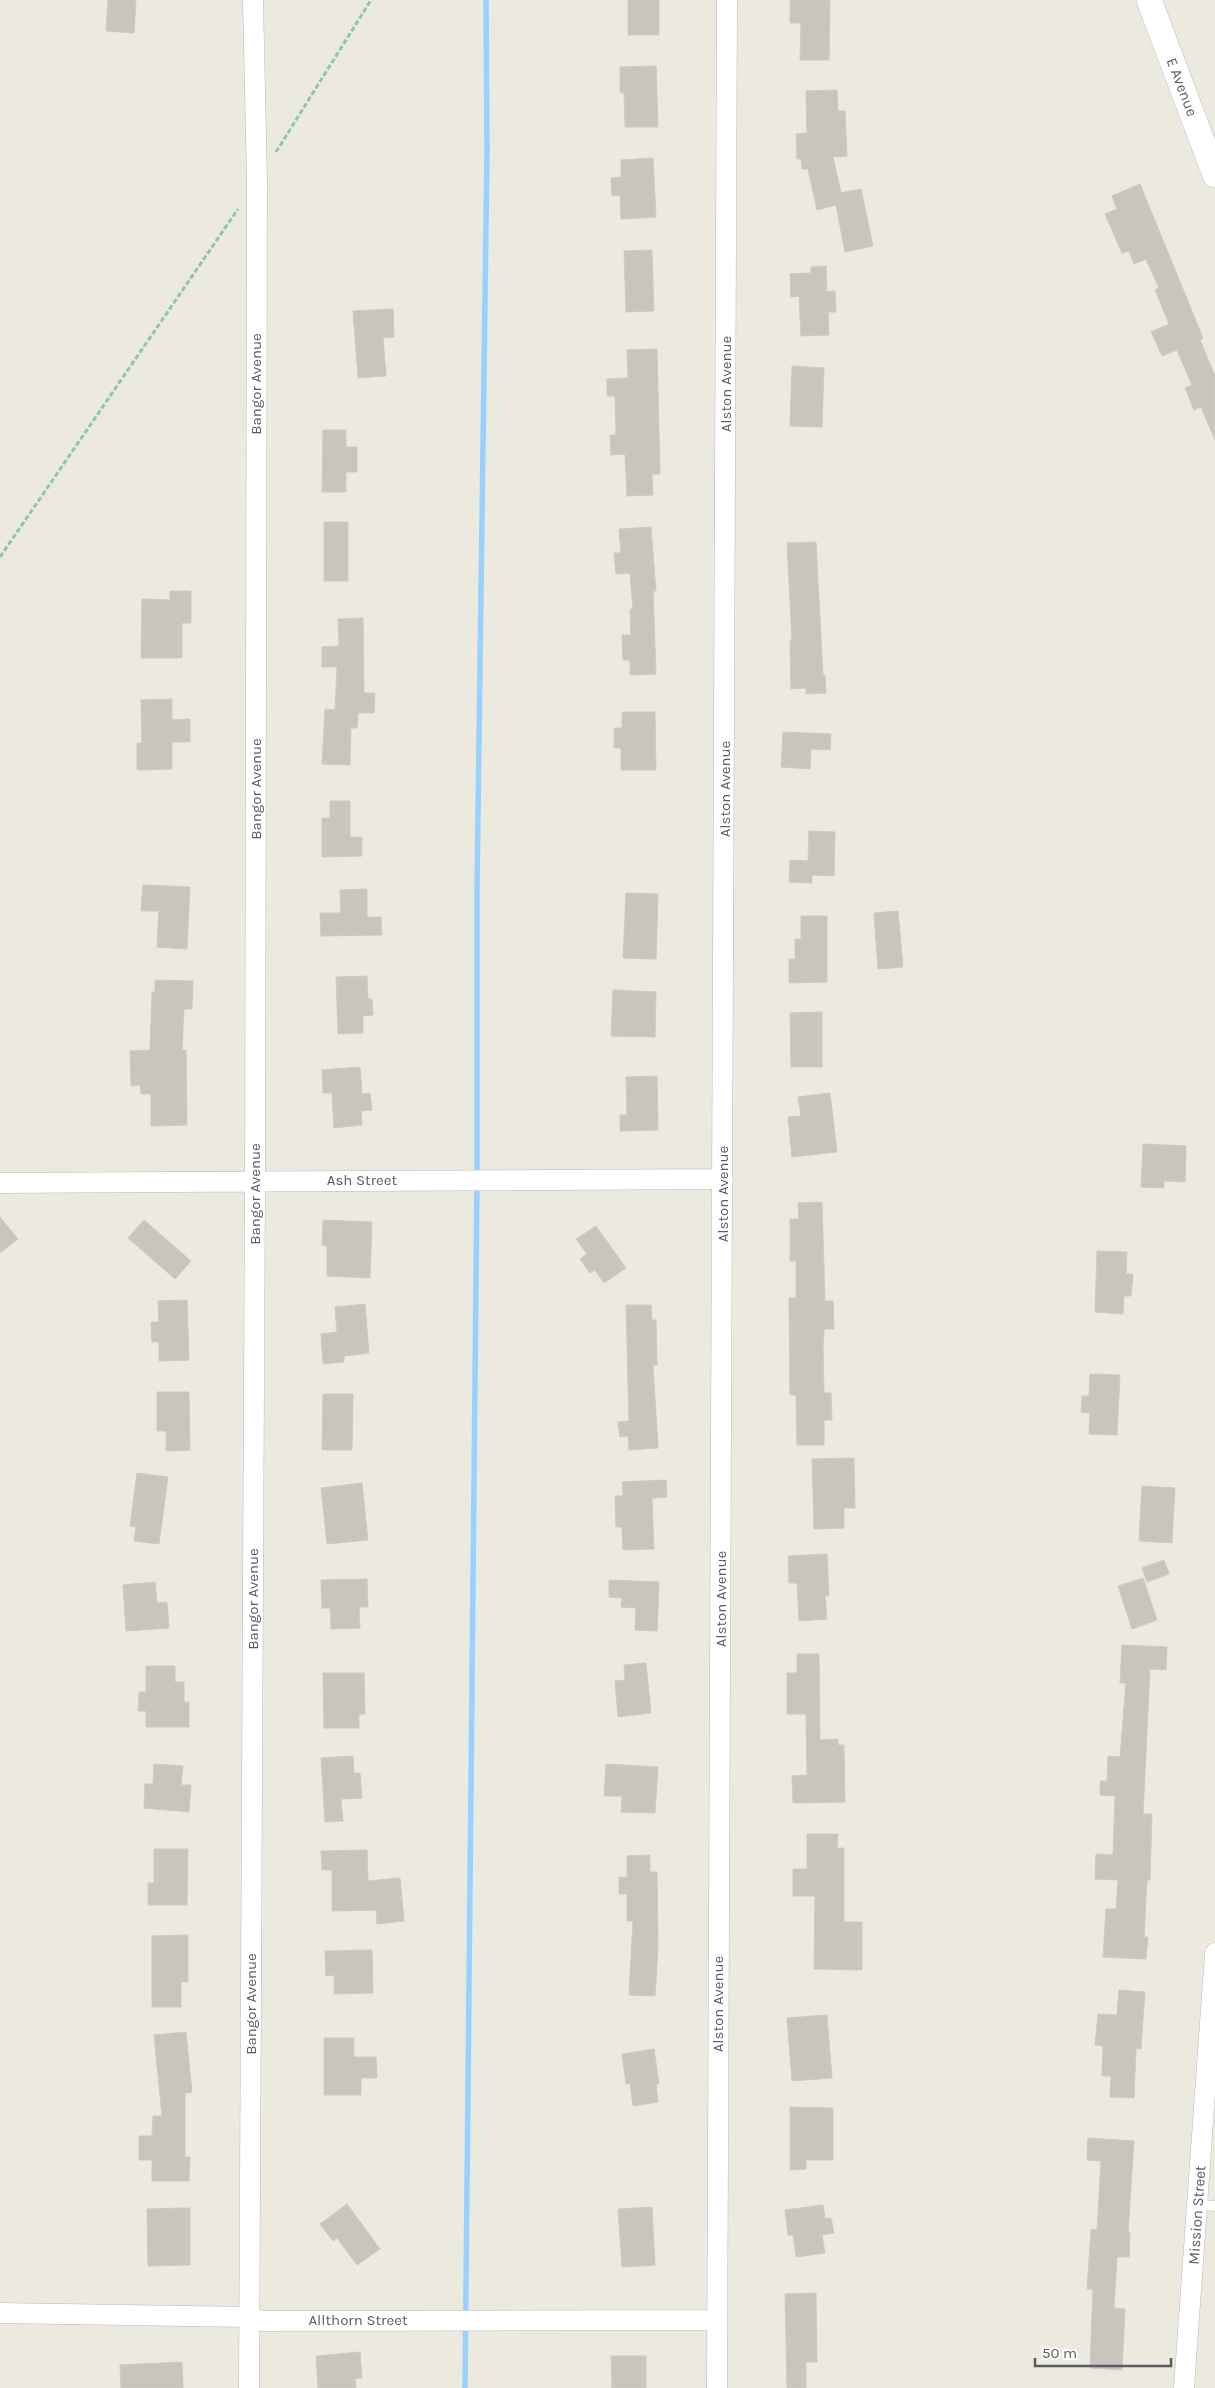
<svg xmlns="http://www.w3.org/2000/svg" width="1215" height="2388" font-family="Karla,sans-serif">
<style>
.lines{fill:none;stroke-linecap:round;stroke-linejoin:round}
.stream{stroke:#9bd1ff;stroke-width:5.5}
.building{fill:#c8c5be;stroke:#d0cabd}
.service-casing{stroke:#b7b9be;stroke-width:11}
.minor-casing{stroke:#b7b9be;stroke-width:21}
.tertiary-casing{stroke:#b7b9be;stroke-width:26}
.path{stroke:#92c6a2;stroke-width:3;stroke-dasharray:5 2.5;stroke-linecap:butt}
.service{stroke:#fff;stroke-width:10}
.minor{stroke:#fff;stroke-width:20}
.tertiary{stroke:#fff;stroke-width:25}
.labels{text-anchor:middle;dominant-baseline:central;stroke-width:4;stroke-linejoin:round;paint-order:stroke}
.street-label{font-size:15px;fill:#585b60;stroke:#fff}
</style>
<rect width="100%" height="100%" fill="#ece9de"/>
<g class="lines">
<path class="stream" d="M465,2388L477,1180V888L487,151L486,0"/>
</g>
<path class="building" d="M108,0H136L134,33L106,31Z
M628,0H659V35H628Z
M790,0H830L829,60H800L801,23H790Z
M656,66L658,127H625L624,93H620V67Z
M837,90L838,111H845L847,156L833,157L841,193L861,189L873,246L845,252L836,205L817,210L808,169H802L801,159H797L796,134L807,133L806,91Z
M653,158L656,217L621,219L620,195L612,196L611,178L621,177V160Z
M1140,184L1203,338L1200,340L1215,376V440L1201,407L1194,410L1185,388L1192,385L1177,350L1162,356L1151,332L1169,324L1155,290L1159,288L1146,259L1134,264L1129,251L1122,253L1105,214L1117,209L1112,196Z
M652,250L654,311L626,312L624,251Z
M826,266L827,292L835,291L836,312H828L829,335L801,336L799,296L791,297L790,274L811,273V267Z
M393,309L394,337L383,338L386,376L358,378L353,311Z
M657,349L660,474H652L653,495L627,496L625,454L611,455L610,435H616L615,396H607V379L628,378L627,350Z
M792,366L824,368L822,427L790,426Z
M323,430H346V447H357V472H346V492H322Z
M324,522H348V581H324Z
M651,527L656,591H653L656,674L630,675V660H623L622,635H631L630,609H633L630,573L616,574L614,553H621L619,529Z
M816,542L823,675H825L826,693L806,694V688L791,689L790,640H792L787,543Z
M170,591H191V623H182V658H141L142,599L170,600Z
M363,618L364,693H375L374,713H358L357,728H351L350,765L322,764L325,709L335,710L337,667H322V647L339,646L338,619Z
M172,699V720L190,719V742H172V769L137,770V743H142L141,700Z
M622,712H655L656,770H621V748H614V728H622Z
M783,732L831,734L830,750L811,749L810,769L781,767Z
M330,801H350V837H362V856L322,857V818H330Z
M809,831L835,832L834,876L812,875V883L789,882L790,860L808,861Z
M143,885L190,887L187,949L157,947L159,911H141Z
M367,889V917H381L382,935L321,936L320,913H341L340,890Z
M626,893L658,894L656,959L623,958Z
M898,911L903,967L878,969L874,913Z
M801,916H827V982L789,983V959H795V939H801Z
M367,976L368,999H372L373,1015L363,1016V1033L338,1034L336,977Z
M155,980L193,981L192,1009H184L182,1050H186L187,1125L151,1126V1094H141L140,1085L131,1086L130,1051L150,1050L152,992H155Z
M613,990L656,992L655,1037L611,1036Z
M822,1012V1067H791L790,1013Z
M360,1067L362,1094L370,1093L372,1110L361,1111L362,1125L334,1128L332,1093H323L322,1070Z
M657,1076L658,1130L620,1131V1115H627L626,1077Z
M830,1093L837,1152L792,1157L788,1117L801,1116L798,1097Z
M1143,1144L1186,1146L1185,1182L1164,1181V1188L1141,1187Z
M822,1202L825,1301H833L834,1329H824L823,1350L824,1393H831L832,1420H824V1445H797L796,1395H790L789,1298H796V1261H790V1219H799L798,1203Z
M0,1217L18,1239L0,1253Z
M144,1220L191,1261L175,1279L128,1238Z
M323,1220L372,1222L370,1278L327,1276V1246L322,1245Z
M596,1226L626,1268L604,1283L595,1270L590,1273L580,1259L587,1254L576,1239Z
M1097,1251L1127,1252L1126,1274H1133L1131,1296H1124L1123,1314L1095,1312Z
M187,1300L189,1360L159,1361V1342H152L151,1322H159L158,1301Z
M365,1304L369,1353L344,1356V1362L323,1364L321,1334L337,1332L335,1307Z
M626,1305H651L652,1320H656L657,1365H653L658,1448L629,1450L628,1436L620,1437L618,1422L629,1421Z
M1090,1374L1120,1375L1117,1435L1089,1434L1090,1413L1081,1412L1082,1396H1089Z
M157,1392H189L190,1450L166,1451V1431H157Z
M323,1394H353L352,1450H322Z
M854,1458L855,1508H844V1528L814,1529L812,1459Z
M137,1473L168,1477L159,1544L134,1541L136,1527L130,1526Z
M666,1480L667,1497L652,1498L654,1549L623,1550L622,1527H616L615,1496H623L622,1482Z
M362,1483L368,1540L327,1544L321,1488Z
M1142,1486L1175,1488L1172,1543L1139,1541Z
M827,1554L829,1596H825L827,1619L799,1621L797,1583H789L788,1556Z
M1164,1560L1169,1574L1147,1582L1142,1568Z
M1143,1578L1157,1620L1132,1629L1118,1586Z
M367,1579L368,1607H359L360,1628L331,1629L330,1608H322L321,1580Z
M609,1580L659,1582L657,1631L635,1630L636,1608L621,1607L622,1598L609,1597Z
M155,1582L157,1603L167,1602L169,1628L126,1631L123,1585Z
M1122,1645L1167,1647L1166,1670L1150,1669L1143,1814H1152L1150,1880H1147L1144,1937H1148L1146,1959L1103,1957L1106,1909H1116L1118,1880L1095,1879L1096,1854L1113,1855L1115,1796L1100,1795V1781H1107L1108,1756L1120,1757L1126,1683H1120Z
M797,1654H819L820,1740L838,1739V1745H844L845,1802L793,1803L792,1776L807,1775L806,1714H787V1673H797Z
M646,1663L651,1713L618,1717L615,1681L625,1680L624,1665Z
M146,1666H175V1682H184V1702H189V1727H146V1711H138L139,1692H146Z
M323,1673H364L365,1714H359V1728H324Z
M353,1756L354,1773H360L362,1798L341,1799L343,1821L325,1822L321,1758Z
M154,1764L183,1766L181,1785H191L189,1812L144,1808L145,1784H153Z
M606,1764L658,1767L655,1813L621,1812L622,1796H604Z
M807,1834H838L837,1848H844V1922H862V1970L814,1969L815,1896H793V1869H807Z
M154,1849H188L187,1905H148V1883H154Z
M367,1850L368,1881L400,1878L404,1921L377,1924L376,1910L332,1911V1870H322L321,1851Z
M650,1855V1872H657L658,1948L655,1996L629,1995L633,1921H627V1894H619V1877H627V1856Z
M188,1935V1982H181V2007H152V1936Z
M372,1950L373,1993L334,1994V1975L326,1976L325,1951Z
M1119,1990L1145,1992L1141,2049L1136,2048L1134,2098L1110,2097L1111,2076H1102L1103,2046L1095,2045L1098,2014L1117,2015Z
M827,2015L832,2078L792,2081L787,2018Z
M186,2032L192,2092L185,2093V2157H190L189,2181H152V2160H139V2136H152L153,2116H162L154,2035Z
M324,2038H354V2057H376L377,2078H361V2095H324Z
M654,2049L659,2084H656L658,2102L633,2106L630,2083L626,2084L622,2054Z
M790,2107L833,2108V2160H806V2169L790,2170Z
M1088,2138L1134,2141L1128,2232H1130L1129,2257H1117L1114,2308L1125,2309L1122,2370L1090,2368L1093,2289H1087L1091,2229L1097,2230L1101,2161L1087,2160Z
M347,2204L380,2249L357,2265L337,2238L333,2241L320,2224Z
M823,2205L825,2218H831L834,2233L822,2235L825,2253L796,2257L793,2235H788L785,2210Z
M652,2207L655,2265L622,2267L618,2209Z
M182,2208H190V2265L148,2266L147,2209Z
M816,2293L817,2362H806V2388H787L785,2294Z
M360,2352L362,2378L355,2379L356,2388H318L316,2356Z
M611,2356H646V2388H612Z
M182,2362L183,2388H121L120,2365Z"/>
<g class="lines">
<g class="service-casing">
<path id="service" d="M1198,2205L1215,2206"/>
</g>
<g class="minor-casing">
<path id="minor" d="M0,1183L723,1179
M0,2313L249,2317L263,2321L716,2320
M249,2388L255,1181L257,182L253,0
M717,2388L727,0
M1184,2388L1215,1953"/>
</g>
<g class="tertiary-casing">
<path id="tertiary" d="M1149,0L1215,175"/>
</g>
<path class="path" d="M276,152L371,0
M0,557L238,209"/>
<use href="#service" class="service"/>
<use href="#minor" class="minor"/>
<use href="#tertiary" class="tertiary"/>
</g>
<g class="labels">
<g class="street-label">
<text transform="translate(1182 87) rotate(69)">E Avenue</text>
<text transform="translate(256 384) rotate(-90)">Bangor Avenue</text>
<text transform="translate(726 384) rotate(-90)">Alston Avenue</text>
<text transform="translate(256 789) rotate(-90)">Bangor Avenue</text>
<text transform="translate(725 789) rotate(-90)">Alston Avenue</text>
<text x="362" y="1180">Ash Street</text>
<text transform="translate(255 1194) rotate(-90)">Bangor Avenue</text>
<text transform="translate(723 1194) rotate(-90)">Alston Avenue</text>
<text transform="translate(253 1599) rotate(-90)">Bangor Avenue</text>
<text transform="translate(721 1599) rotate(-90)">Alston Avenue</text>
<text transform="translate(251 2004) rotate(-90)">Bangor Avenue</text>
<text transform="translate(718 2004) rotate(-90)">Alston Avenue</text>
<text transform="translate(1197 2215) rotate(-86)">Mission Street</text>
<text x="358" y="2320">Allthorn Street</text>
</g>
</g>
<path d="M1035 2358v8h136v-8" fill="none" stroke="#585b60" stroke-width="2.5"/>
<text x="1042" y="2358" font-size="15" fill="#585b60" stroke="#ffffff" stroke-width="4" paint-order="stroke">50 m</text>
</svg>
